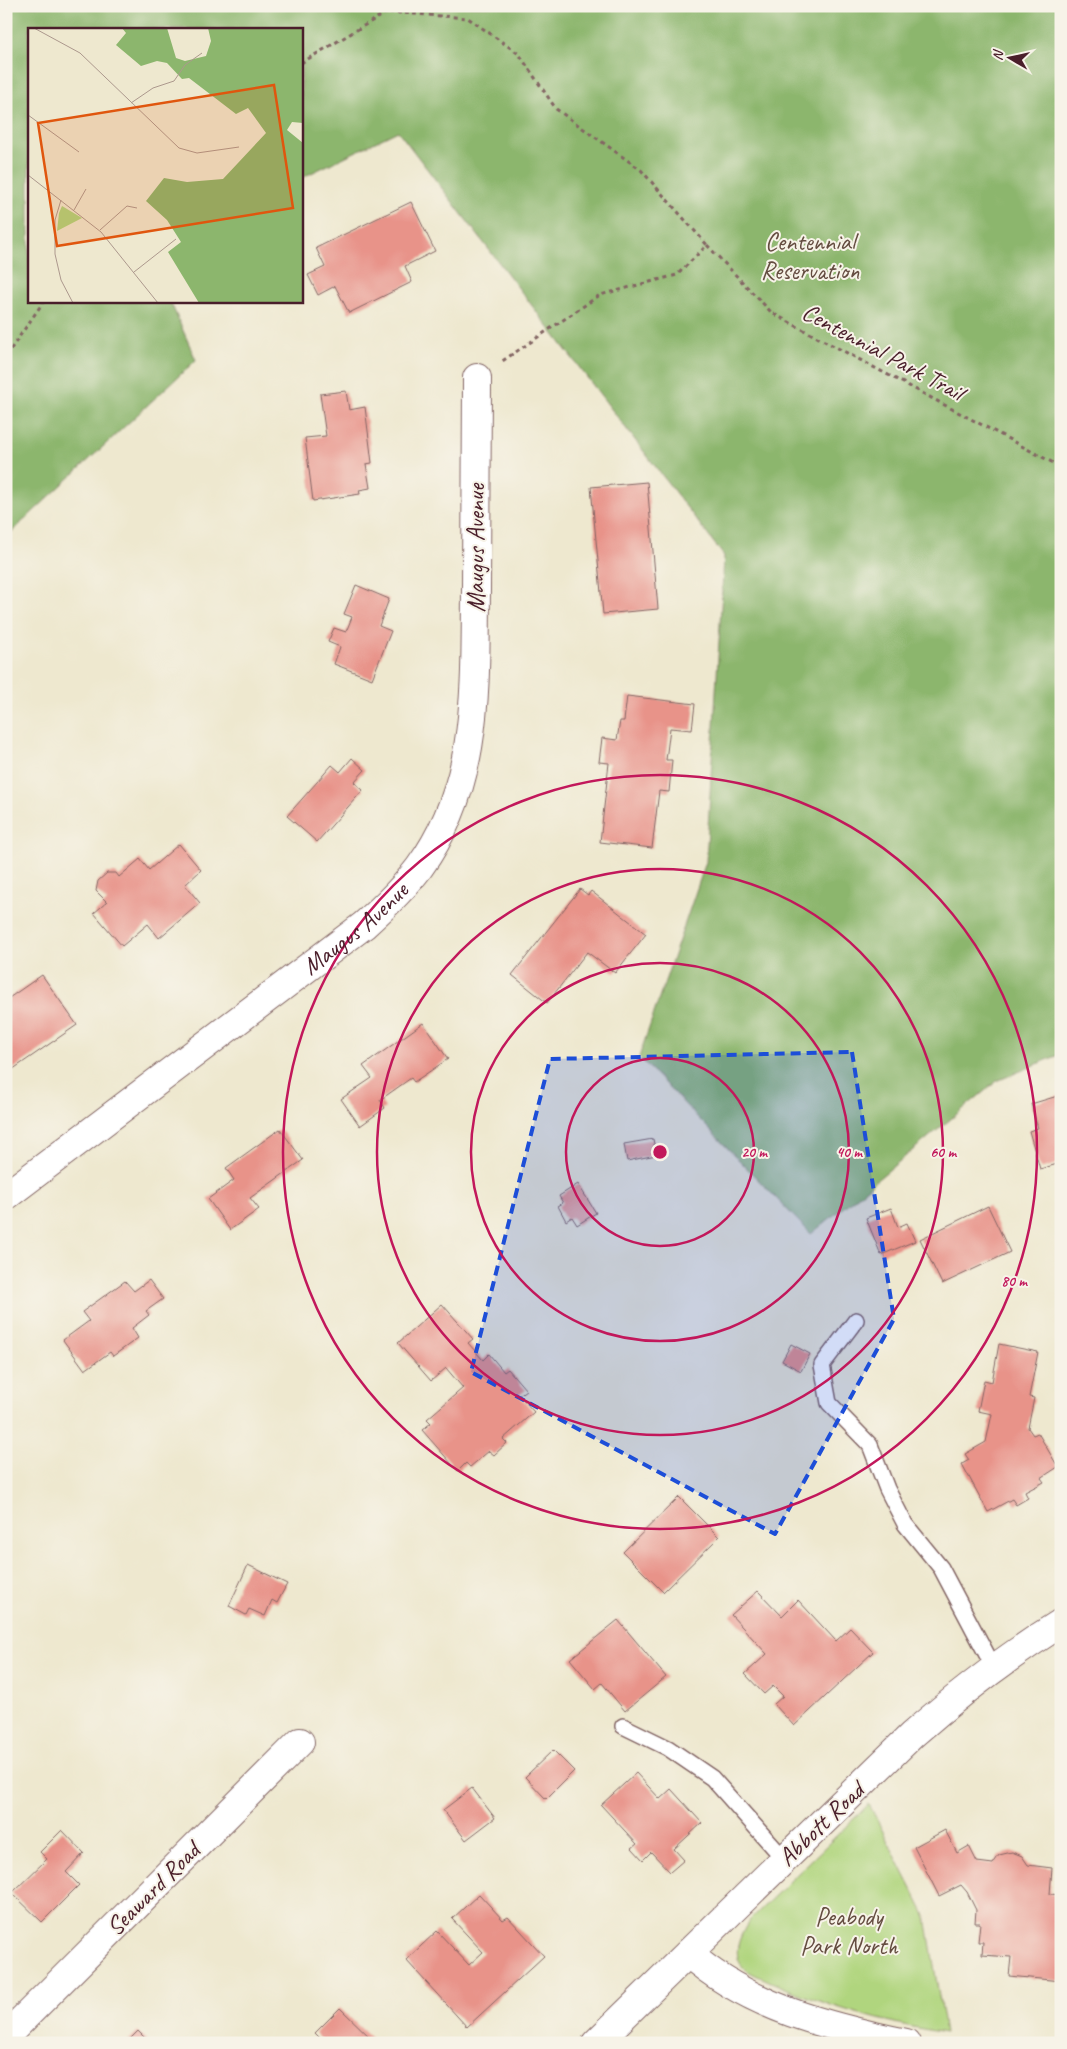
<svg xmlns="http://www.w3.org/2000/svg" width="1067" height="2049" font-family="Caveat,sans-serif">
<style>
.green{fill:#b0d57e;stroke:#7d7a54}
.forest{fill:#8cb66d;stroke:#6b6a4c}
.building{fill:#e89389}
.lines{fill:none;stroke-linecap:round;stroke-linejoin:round}
.service-casing{stroke:#836564;stroke-width:18}
.minor-casing{stroke:#836564;stroke-width:30}
.path{stroke:#836564;stroke-width:3;stroke-dasharray:4 4;stroke-linecap:butt}
.service{stroke:#fff;stroke-width:15}
.minor{stroke:#fff;stroke-width:28}
.marked{fill:#1d4ed8;fill-opacity:0.2;stroke:#1d4ed8;stroke-width:4;stroke-dasharray:10 6;stroke-linejoin:round}
.ring{fill:none;stroke:#c2185b;stroke-width:2.5}
.labels{text-anchor:middle;dominant-baseline:central;stroke-width:4;stroke-linejoin:round;paint-order:stroke}
.park-label{font-size:25px;fill:#644c40;stroke:#f7f3e8}
.street-label{font-size:25px;fill:#4a1f2b;stroke:#f7f3e8}
.inset-road{fill:none;stroke:#ac988d;stroke-width:1}
.view{fill:#e0560e;fill-opacity:0.15;stroke:#e0560e;stroke-width:2.5}
.inset-edge{fill:none;stroke:#4a1f2b;stroke-width:2.5}
.centre{fill:#c2185b;stroke:#f7f3e8;stroke-width:2.5}
.ring-label{font-size:15px;text-anchor:middle;font-weight:bold;fill:#c2185b;stroke:#f7f3e8;stroke-width:4;stroke-linejoin:round;paint-order:stroke}
</style>
<rect width="100%" height="100%" fill="#f7f3e8"/>
<filter id="ink" filterUnits="userSpaceOnUse"><feTurbulence type="fractalNoise" baseFrequency=".02" numOctaves="2"/><feDisplacementMap in="SourceGraphic" scale="10" xChannelSelector="R" yChannelSelector="G"/><feConvolveMatrix kernelMatrix="1 2 1 2 8 2 1 2 1" color-interpolation-filters="sRGB"/></filter>
<filter id="wash" filterUnits="userSpaceOnUse"><feTurbulence type="fractalNoise" baseFrequency=".0096" numOctaves="4" result="noise"/><feDisplacementMap in="SourceGraphic" scale="20" xChannelSelector="R" yChannelSelector="G"/><feGaussianBlur stdDeviation="1.12" result="paint"/><feColorMatrix in="noise" values="0 0 0 0 0 0 0 0 0 0 0 0 0 0 0 0 0 1.4 0 .05"/><feComposite in="paint" operator="in"/></filter>
<g filter="url(#wash)">
<rect width="100%" height="100%" fill="#eee8cf"/>
<path class="green" d="M869,1804L926,1917L945,2033C884,2023 825,2006 769,1981C761,1977 748,1973 742,1966C731,1952 742,1932 750,1920Z"/>
<path class="forest" d="M6,6H1061V1054L997,1081L811,1234L639,1057L706,862L724,556L398,131L301,178V29H29V301H170L196,360L6,537Z"/>
<g id="blocks">
<path class="building" d="M411,202L435,251L405,266L412,282L349,313L335,286L318,295L308,275L325,267L316,248Z
M346,391L349,410L365,407L372,463L366,464L370,488L359,490L360,494L313,501L305,438L326,436L320,394Z
M647,482L658,609L603,614L591,487Z
M356,585L389,599L379,626L391,631L372,679L334,664L340,647L328,642L334,628L346,632L352,617L344,614Z
M627,696L695,704L692,730L670,728L666,760H672L669,792L659,791L652,848L600,842L609,763L599,762L602,738L617,740L620,721H624Z
M352,758L365,770L354,782L363,790L317,842L287,816L332,765L340,772Z
M179,844L201,870L185,885L200,903L159,938L148,924L122,946L94,913L107,902L96,891L98,881L107,873H116L119,877L140,859L149,870Z
M580,889L588,895L591,891L646,934L615,973L587,952L547,1003L512,975Z
M42,975L77,1025L6,1074V1000Z
M423,1023L448,1059L414,1082L411,1078L380,1100L385,1108L360,1126L341,1099L372,1078L363,1066Z
M1061,1095V1163L1040,1169L1029,1131L1038,1128L1031,1104Z
M280,1129L303,1160L250,1198L259,1209L230,1230L208,1199L234,1180L226,1168Z
M653,1139L656,1155L627,1161L624,1144Z
M578,1184L596,1213L577,1225L572,1217L566,1221L558,1206L563,1203L559,1196Z
M988,1206L1010,1252L942,1284L920,1239Z
M891,1208L898,1227L907,1223L915,1241L881,1255L866,1218Z
M149,1280L163,1299L146,1311L149,1315L132,1328L138,1338L113,1356L110,1352L85,1370L63,1340L89,1321L82,1312L125,1281L134,1291Z
M442,1304L473,1339L468,1343L483,1360L489,1354L504,1372L508,1369L526,1390L519,1395L534,1412L503,1439L507,1443L494,1455L489,1451L470,1467L466,1463L458,1471L422,1430L431,1423L427,1419L463,1388L446,1368L431,1381L398,1343Z
M791,1344L810,1354L801,1371L782,1361Z
M999,1344L1038,1352L1029,1397L1034,1398L1028,1428L1033,1435L1038,1433L1058,1467L1041,1478L1044,1482L1025,1492L1028,1498L1016,1505L1012,1499L988,1512L962,1464L969,1460L965,1454L986,1442L992,1414L978,1411L984,1380L992,1382Z
M679,1497L719,1537L663,1592L623,1552Z
M248,1565L287,1584L277,1603L272,1600L265,1616L249,1609L246,1615L229,1606Z
M758,1591L782,1616L798,1600L836,1641L850,1628L873,1652L794,1726L774,1704L783,1696L773,1686L764,1694L745,1674L767,1654L731,1615Z
M618,1620L666,1677L625,1711L602,1683L595,1689L570,1659Z
M553,1750L574,1771L546,1799L525,1777Z
M636,1773L660,1799L671,1789L702,1823L674,1849L684,1860L670,1872L651,1852L643,1860L632,1848L637,1844L601,1805Z
M472,1788L495,1818L466,1840L443,1810Z
M62,1830L84,1853L66,1872L79,1885L42,1922L12,1893L47,1859L40,1852Z
M945,1830L957,1853L969,1846L977,1862L993,1864L999,1855L1012,1852L1022,1856L1028,1865L1052,1868L1050,1894L1061,1895V1981L1009,1976L1011,1957L982,1955L983,1942H978L980,1923H975L976,1910L967,1892L961,1885L939,1896L914,1847Z
M479,1894L503,1920L508,1917L544,1956L467,2027L406,1960L437,1931L469,1965L483,1952L452,1919Z
M340,2008L376,2043H325L315,2033Z
M138,2031L150,2043H126Z"/>
</g>
</g>
<g filter="url(#ink)">
<use href="#blocks" fill-opacity="0" stroke="#836564" stroke-width="1"/>
<g class="lines">
<g class="service-casing">
<path id="service" d="M856,1320L822,1365L829,1403L870,1445L887,1489L905,1524L941,1568L994,1668
M623,1726L668,1748L712,1778L785,1860"/>
</g>
<g class="minor-casing">
<g id="minor">
<path id="s1" d="M6,1196L364,925C384,907 403,889 419,868C480,785 475,687 476,590C476,519 477,448 477,378"/>
<path d="M689,1954C749,2007 829,2027 906,2043"/>
<path d="M6,2036L300,1742"/>
<path d="M596,2043L912,1735C959,1694 1008,1656 1061,1623"/>
</g>
</g>
<path class="path" d="M388,6L387,12L468,18L519,54L556,109L641,170L707,245L677,275L600,295L501,362
M301,63L387,12
M707,245L772,313L1061,467
M6,356L44,301"/>
<use href="#service" class="service"/>
<use href="#minor" class="minor"/>
</g>
</g>
<path class="marked" d="M852,1052L894,1319L775,1534L471,1372L550,1059Z"/>
<g class="ring">
<circle cx="660" cy="1152" r="94"/>
<circle cx="660" cy="1152" r="189"/>
<circle cx="660" cy="1152" r="283"/>
<circle cx="660" cy="1152" r="377"/>
</g>
<g class="labels">
<g class="park-label">
<text x="810" y="242">Centennial<tspan x="810" dy="29">Reservation</tspan></text>
<text x="849" y="1917">Peabody<tspan x="849" dy="29">Park North</tspan></text>
</g>
<g class="street-label">
<text transform="translate(883 352) rotate(28)">Centennial Park Trail</text>
<text transform="translate(476 548) rotate(-90)">Maugus Avenue</text>
<text stroke="none"><textPath href="#s1" startOffset="440">Maugus Avenue</textPath></text>
<text transform="translate(821 1824) rotate(-44)">Abbott Road</text>
<text transform="translate(153 1889) rotate(-45)">Seaward Road</text>
</g>
</g>
<g transform="translate(28 28)">
<rect width="275" height="275" fill="#eee8cf"/>
<path d="M34,178L54,190L29,203L31,185Z" fill="#b0d57e"/>
<path d="M94,0H139L148,30L157,33L178,28L183,13L180,0H275V95L264,94L259,102L275,115V275H171L140,224L153,214L139,192L118,173L136,150L159,154L195,151L238,105L220,80L208,86L161,50L154,51L139,35L129,33L113,38L88,17L98,5Z" fill="#8cb66d"/>
<path class="inset-road" d="M6,0L52,25L151,120L169,125L211,119M103,75L125,60L146,53L157,37L174,25M0,87L51,124M0,147L73,204L130,275M33,172L27,192V226L33,252L45,275M46,182L58,161M72,202L99,178L109,180M106,244L148,211"/>
<path class="view" d="M246,57L265,180L29,218L10,95Z"/>
<rect width="275" height="275" class="inset-edge"/>
</g>
<circle cx="660" cy="1152" r="8" class="centre"/>
<g class="ring-label">
<text x="754" y="1157">20 m</text>
<text x="849" y="1157">40 m</text>
<text x="943" y="1157">60 m</text>
<text x="1014" y="1286">80 m</text>
</g>
<rect width="1067" height="2049" fill="none" stroke="#f7f3e8" stroke-width="25"/>
<g transform="translate(1010 58) rotate(279)" stroke="#f7f3e8" stroke-width="4" paint-order="stroke">
<path d="M0-4L9 19L0 12L-9 19Z" fill="#4a1f2b"/>
<text y="-8" font-size="14" font-weight="bold" text-anchor="middle" fill="#4a1f2b">N</text>
</g>
</svg>
